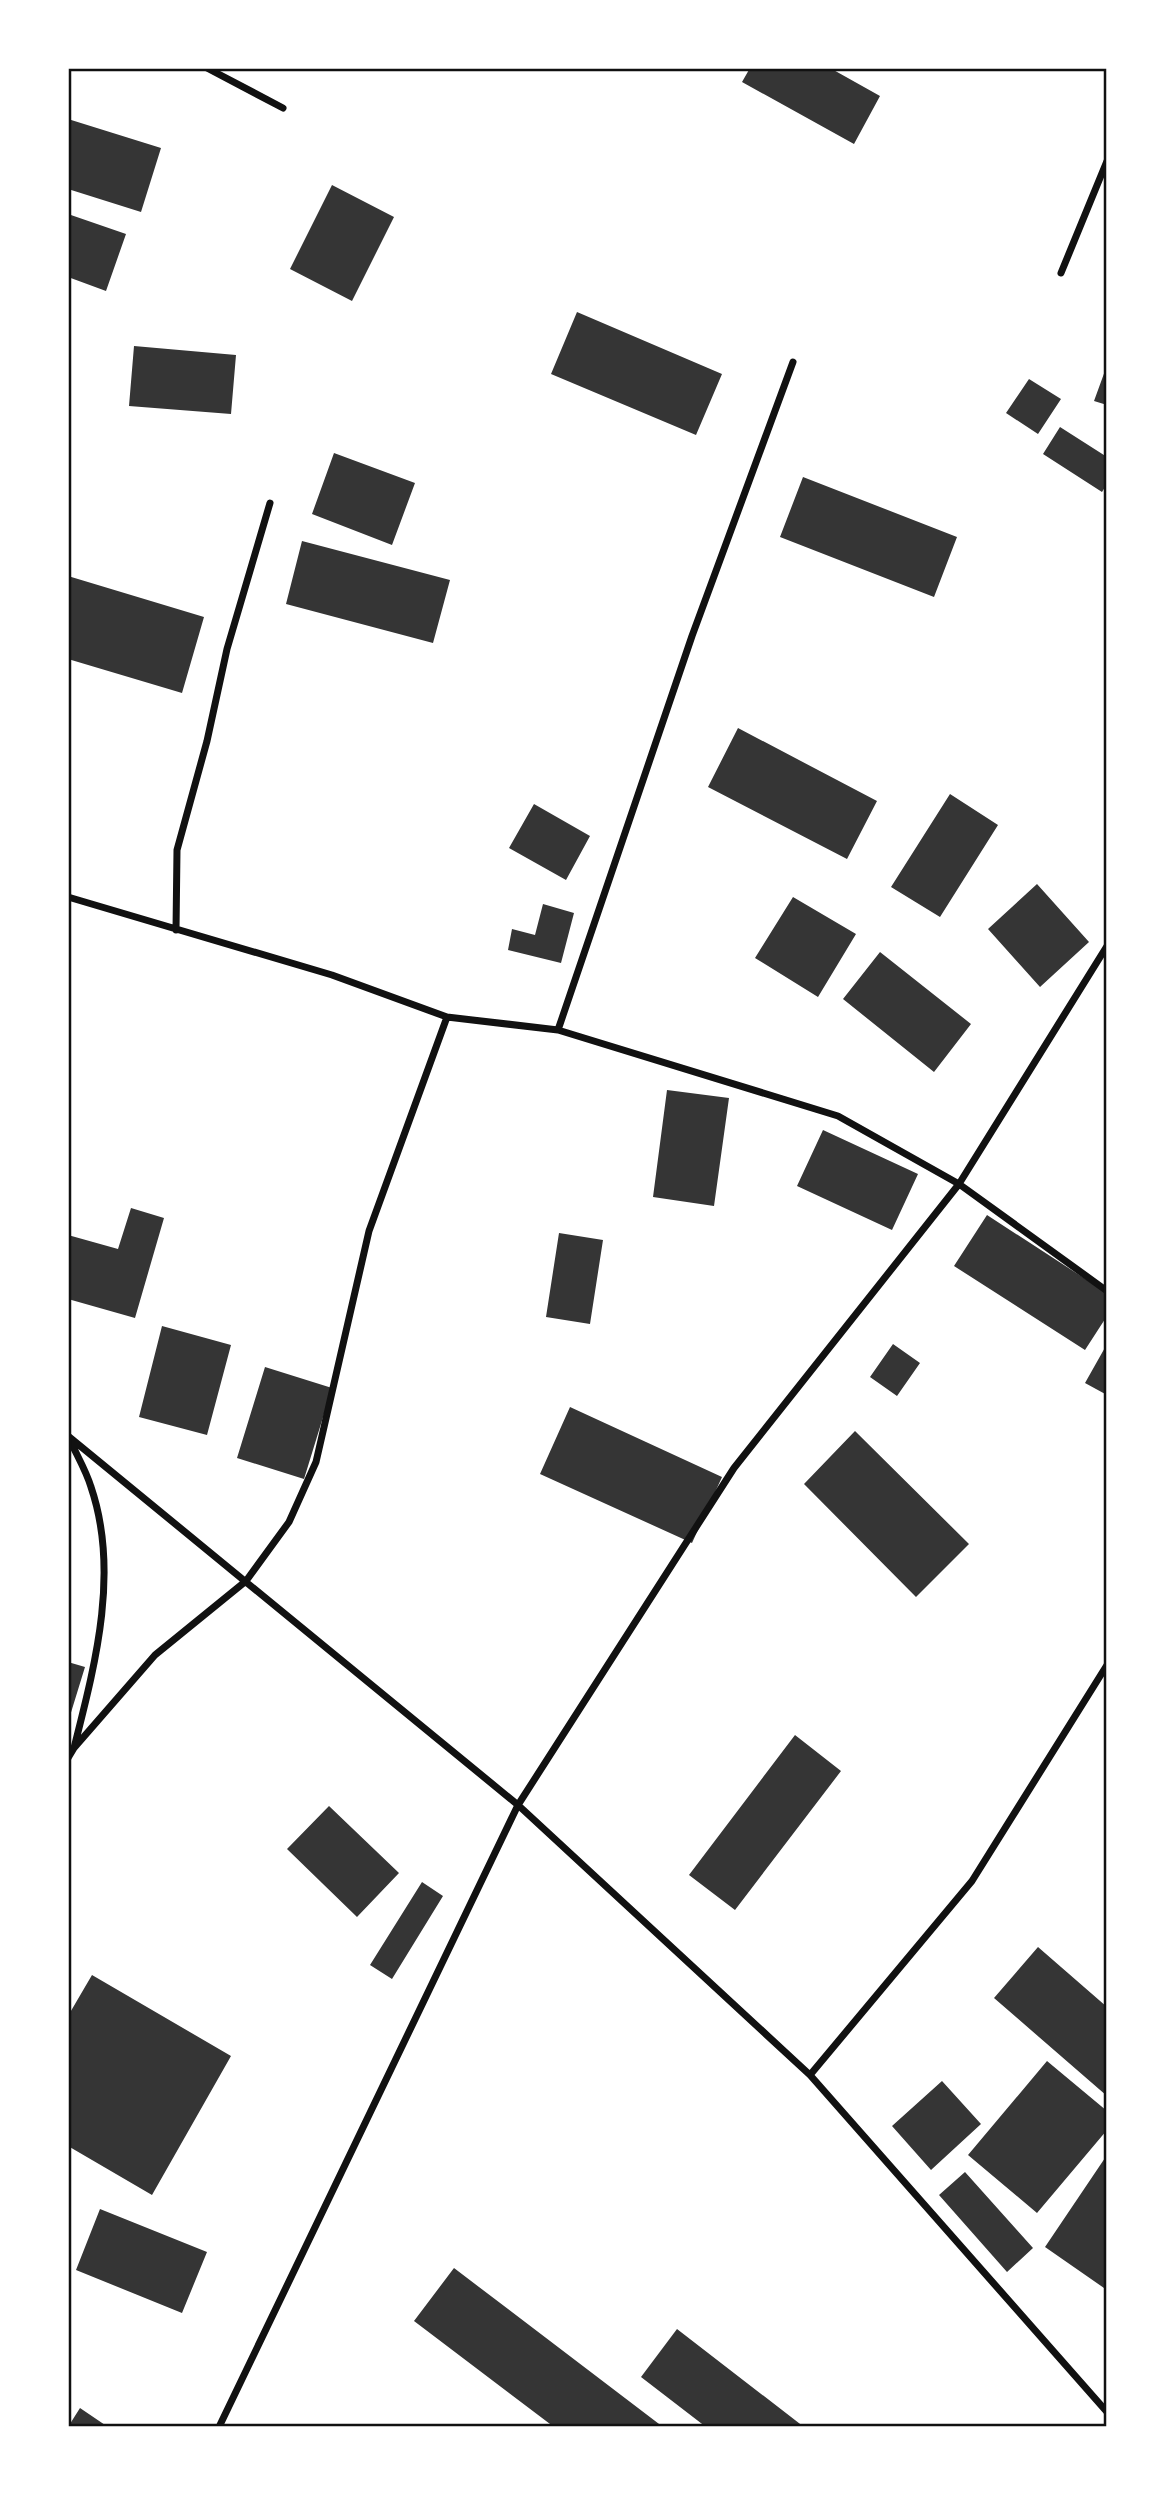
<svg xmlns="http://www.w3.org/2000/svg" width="1175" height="2495" font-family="Lora,serif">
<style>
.building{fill:#353535}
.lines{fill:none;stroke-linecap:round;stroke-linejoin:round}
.minor{stroke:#111;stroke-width:7}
.neatline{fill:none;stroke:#111;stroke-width:2.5}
</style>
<rect width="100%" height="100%" fill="#fff"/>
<path class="building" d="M750,68H830L880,96L854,144L742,82Z
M68,119L161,148L141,212L68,189Z
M332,185L394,217L352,301L290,269Z
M68,214L126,234L106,291L68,277Z
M577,312L722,374L696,435L551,374Z
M134,346L236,355L231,414L129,406Z
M1106,368H1107V405L1094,401Z
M1029,379L1061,399L1038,434L1006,413Z
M1060,427L1107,457V484L1102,492L1043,454Z
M334,453L415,483L392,545L312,514Z
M803,477L957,537L934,597L780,537Z
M302,541L450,580L433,643L286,604Z
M68,576L204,617L182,693L68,659Z
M738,728L877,801L847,859L708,787Z
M950,794L998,825L940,917L891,887Z
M534,804L590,836L566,880L509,848Z
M1037,884L1089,942L1040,987L988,929Z
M793,897L856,934L818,997L755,958Z
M543,904L574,913L561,963L508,950L512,929L535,935Z
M880,952L971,1024L934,1072L843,999Z
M667,1090L729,1098L714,1206L653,1197Z
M823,1130L918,1174L892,1230L797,1186Z
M131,1208L164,1218L135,1318L68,1299V1235L118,1249Z
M987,1215L1107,1293V1316L1085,1350L954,1266Z
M559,1233L603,1240L590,1324L546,1317Z
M162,1326L231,1345L207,1435L139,1417Z
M893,1344L920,1363L897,1396L870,1377Z
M1107,1344V1395L1085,1383Z
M265,1367L332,1388L304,1479L237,1458Z
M570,1407L722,1477L692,1543L540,1474Z
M855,1431L969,1544L916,1597L804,1484Z
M68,1662L85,1667L69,1719H68Z
M795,1735L841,1771L735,1910L689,1875Z
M329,1806L399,1873L357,1917L287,1849Z
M422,1882L443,1896L392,1979L370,1965Z
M1038,1947L1107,2007V2096L994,1998Z
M92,1975L231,2056L152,2195L68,2146V2016Z
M1047,2061L1107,2111V2130L1037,2213L968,2155Z
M942,2081L981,2124L931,2170L892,2126Z
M1107,2155V2284L1104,2288L1045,2247Z
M965,2172L1033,2248L1007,2272L939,2195Z
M100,2209L207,2252L182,2313L76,2270Z
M454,2268L663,2427H554L414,2321Z
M677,2329L804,2427H706L641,2377Z
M80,2408L108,2427H68Z"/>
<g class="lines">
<path class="minor" d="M207,68L283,108
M1061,273L1107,161
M68,897L332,975L447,1017L558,1030L838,1116L959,1184L1107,1291
M176,930L177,850L207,741L227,649L270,503
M558,1030L692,636L793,362
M68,1436L518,1805L810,2075L1107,2412
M74,1748L155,1655L246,1581L289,1522L316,1462L369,1231L447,1017
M68,1758L74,1748C95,1665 120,1572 91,1487C86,1470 76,1454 69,1438
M810,2075L972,1881L1107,1665
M219,2427L518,1805L734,1468L959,1184L1107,946"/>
</g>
<rect width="1175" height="2495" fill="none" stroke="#ffffff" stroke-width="140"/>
<rect x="70" y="70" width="1035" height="2355" class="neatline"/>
</svg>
